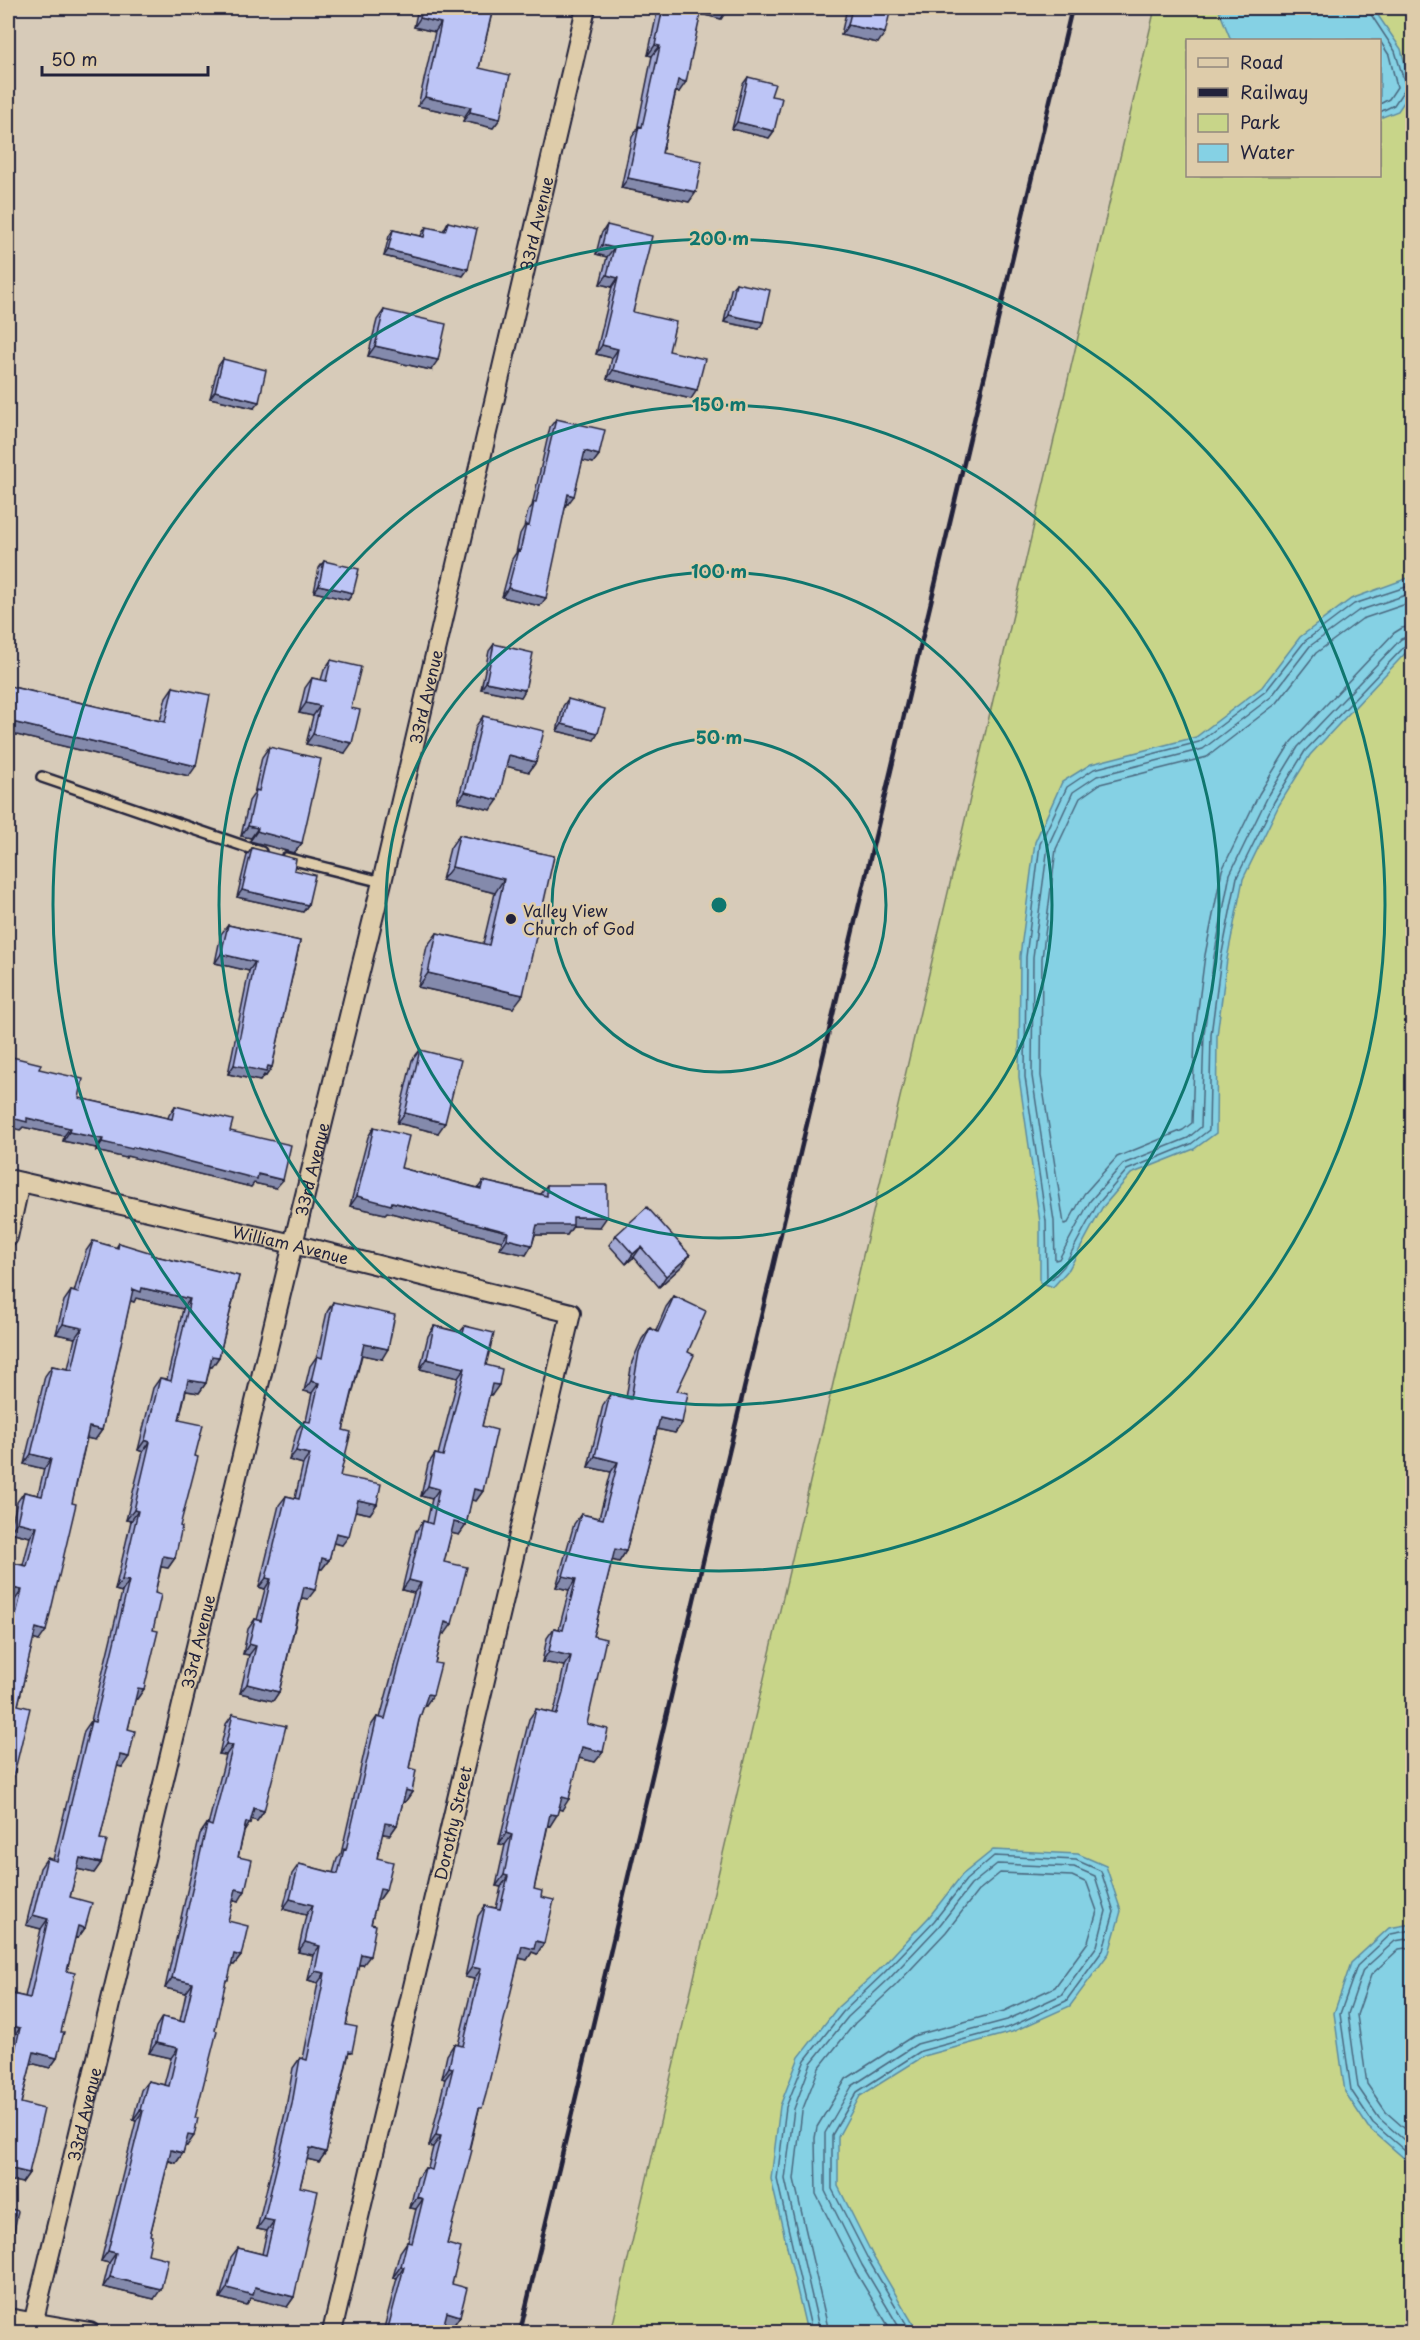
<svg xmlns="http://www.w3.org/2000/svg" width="1420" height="2340" font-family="'Playpen Sans',sans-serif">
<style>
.green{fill:#c8d589;stroke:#757c62;stroke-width:1.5;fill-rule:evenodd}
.water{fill:#85d1e4;stroke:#5d8ba0;stroke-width:1.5}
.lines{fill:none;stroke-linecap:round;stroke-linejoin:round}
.shore{stroke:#4a687f;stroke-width:1.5}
.lane-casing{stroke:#22223b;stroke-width:14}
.street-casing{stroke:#22223b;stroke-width:22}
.lane{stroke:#deccaa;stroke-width:9}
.street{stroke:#deccaa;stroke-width:18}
.rail{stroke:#22223b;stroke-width:4.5}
.wall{fill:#a3a9d4;stroke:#22223b;stroke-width:1.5}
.shaded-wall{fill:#848aac;stroke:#22223b;stroke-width:1.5}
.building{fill:#bdc5f6;stroke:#22223b;stroke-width:1.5}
.ring{fill:none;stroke:#0f766e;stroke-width:3}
.poi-dot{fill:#22223b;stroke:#deccaa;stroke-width:2}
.labels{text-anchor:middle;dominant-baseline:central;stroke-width:5;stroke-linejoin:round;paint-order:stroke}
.street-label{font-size:16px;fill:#22223b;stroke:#deccaa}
.poi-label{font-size:16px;fill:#22223b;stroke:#deccaa;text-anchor:start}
.centre{fill:#0f766e;stroke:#deccaa;stroke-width:3}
.ring-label{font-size:18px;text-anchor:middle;font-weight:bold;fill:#0f766e;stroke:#deccaa;stroke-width:5;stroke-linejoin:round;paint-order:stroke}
</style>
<rect width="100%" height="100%" fill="#d7cbb9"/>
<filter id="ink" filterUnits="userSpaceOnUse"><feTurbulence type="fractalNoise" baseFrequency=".0167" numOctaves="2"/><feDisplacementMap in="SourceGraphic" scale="12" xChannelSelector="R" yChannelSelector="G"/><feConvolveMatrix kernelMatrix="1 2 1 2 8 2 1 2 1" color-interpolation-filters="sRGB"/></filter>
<g filter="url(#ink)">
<path class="green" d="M1155,8H1412V2332H611ZM1188,40H1380V176H1188Z"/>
<path class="water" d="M1218,8H1373L1401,49L1412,90L1398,111L1380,118V40H1231Z
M1408,578L1412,580V646L1310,755L1279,805L1243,879L1227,959L1217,1036L1216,1133L1194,1149L1131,1174L1102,1208L1069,1269L1053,1287L1040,1282V1222L1019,1077L1020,956L1035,842L1062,782L1091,764L1196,737L1262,687L1300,637L1351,599Z
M993,1850L1078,1854L1106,1866L1121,1911L1109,1953L1070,2006L1012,2032L924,2056L860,2096L838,2137V2186L874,2258L918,2332H807L771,2179L780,2106L799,2057L838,2007L879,1970L929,1917L962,1875Z
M1412,1924V2165L1368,2127L1345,2092L1334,2013L1351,1963L1389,1928Z"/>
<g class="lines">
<path class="shore" d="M1369,8L1370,13L1395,51L1406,87L1394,105L1380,112
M1380,41L1389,55L1397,87L1389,99L1380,104
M1412,585L1354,604L1305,641L1266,691L1199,742L1094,769L1067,787L1040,844L1026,957L1025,1077L1046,1221L1047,1279H1052L1064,1266L1097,1205L1127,1170L1191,1144L1209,1130L1211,1035L1221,958L1237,877L1274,802L1305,751L1406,645L1412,643
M1412,593L1358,611L1310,646L1271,697L1203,749L1097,776L1073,792L1048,846L1033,957L1032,1076L1054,1221L1055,1260L1059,1259L1090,1201L1123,1164L1188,1138L1201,1127L1204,1034L1214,957L1230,874L1267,798L1298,747L1401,639L1412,635
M1412,602L1362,619L1316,653L1277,703L1207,757L1100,784L1080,798L1056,849L1042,958L1041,1076L1064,1224L1068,1223L1084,1194L1117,1157L1183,1130L1192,1123L1195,1033L1205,955L1222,870L1259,794L1291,742L1394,633L1402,628L1412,626
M1412,1930L1391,1934L1357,1966L1340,2014L1351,2090L1373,2123L1412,2157
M1412,1938L1395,1941L1363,1970L1348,2014L1358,2087L1379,2118L1412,2147
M1412,1947L1399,1949L1371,1975L1357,2015L1367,2084L1386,2112L1412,2135
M812,2332L777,2179L786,2107L805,2060L843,2012L883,1974L934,1921L966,1880L994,1856L1076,1860L1101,1871L1114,1912L1103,1950L1066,2001L1010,2027L921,2051L857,2092L832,2135V2189L869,2261L911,2332
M820,2332L785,2179L794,2109L811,2063L848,2017L889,1979L939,1926L971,1885L997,1864L1074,1867L1095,1876L1106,1911L1097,1946L1061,1995L1007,2020L917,2044L852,2086L825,2133V2191L862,2265L902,2332
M829,2332L794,2179L802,2111L819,2068L855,2023L895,1986L946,1932L978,1891L1000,1873L1072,1876L1087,1883L1097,1911L1088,1942L1055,1987L1004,2011L913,2036L846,2079L817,2127L815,2138L816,2194L854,2269L892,2332"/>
<g class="lane-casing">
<path id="lane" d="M42,777L261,852
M286,858L382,882"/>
</g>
<g class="street-casing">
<g id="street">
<path id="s1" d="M8,1179L293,1244L571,1313L332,2332"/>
<path d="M8,1237L20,1182"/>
<path d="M8,2318L90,2332"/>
<path id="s2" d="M31,2332L293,1244L382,882L586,8"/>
</g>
</g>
<use href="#lane" class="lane"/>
<use href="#street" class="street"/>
<path class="rail" d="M520,2332L1072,8"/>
</g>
<path class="wall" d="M418,8H493L479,68L500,119L493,128L463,121L465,116L418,106L435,32L414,27Z
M658,8H728L721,19L701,14L679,92L676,91L662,153L696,192L689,202L621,188L632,137L637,130L652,56L648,55Z
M847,8H891L878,43L841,35Z
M748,77L771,96L774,131L769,138L732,129L743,84Z
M448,222L468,269L463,276L384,256L389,236L393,230L421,236L422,233L426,227L443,231Z
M607,225L633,312L669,351L691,399L607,379L612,358L596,354L612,287L600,284L607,257L596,254L601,234Z
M736,283L759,329L724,322L731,289Z
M384,310L431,370L368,356L377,320Z
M223,359L254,408L210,398L218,366Z
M556,419L599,455L593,463L583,460L568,504H566L540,606L502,597L512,559L516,553L520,534L524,527L528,511L532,506L550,427Z
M324,561L353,593L348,600L314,592L319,568Z
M494,644L525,690L521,697L481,689L489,651Z
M331,660L351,708L345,753L306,744L313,716L299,713L305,688L312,678L321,680L324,670Z
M8,686L160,721L166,697L173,687L189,776L8,733Z
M568,699L598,733L594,740L557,731L563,706Z
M483,716L536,762L529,772L506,766L491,810L458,802L476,726Z
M269,747L302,843L294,853L250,841L251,838L241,836L249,801L254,794L262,757Z
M459,835L554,856L513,1008L418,987L427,946L437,933L483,944L495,893L442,880L450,848Z
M252,848L294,870L308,905L303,912L237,897L247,855Z
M228,925L300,941L272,1067L266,1076L264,1075L260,1081L228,1074L249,971L215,963L221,934Z
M420,1050L438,1133L397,1123L412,1060Z
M39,1069L79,1098L168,1118L169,1115L175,1106L230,1131L276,1188L254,1183L251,1187L127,1156L126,1158L96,1151V1148L63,1141L64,1136L23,1127L20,1130Z
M374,1127L401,1168L478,1188L483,1181L540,1194L547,1185L600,1227L573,1226L567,1235H535L532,1245L526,1255L500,1249L502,1241L387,1212L385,1214L350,1206L368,1137Z
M616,1235L683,1265L659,1287L634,1257L626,1264L609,1245Z
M93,1241L116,1248L119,1243L151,1255L239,1276L219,1357L212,1367H210L206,1383L199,1393L186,1391L179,1420L180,1526L175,1558L168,1568L161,1567L155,1593L153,1630L144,1689L137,1699H135L128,1729L122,1767L117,1766L100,1839L101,1863L94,1873L77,1869L70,1897L85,1928L78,1938L75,1937L67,1971L57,2058L50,2068L31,2063L21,2103L29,2173L22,2183L8,2180V2062L13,2038L8,2037V1993L25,1997L41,1929L26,1925L40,1868L47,1858L53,1860L84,1731L91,1721L122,1592L115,1590L131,1521L126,1520L143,1452L138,1450L153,1388L160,1378L167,1379L183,1309L136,1298L134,1302L130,1301L102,1430L95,1440L87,1438L39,1641L33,1639L18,1705L8,1799V1630L15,1600L8,1599V1562L23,1565L30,1537L10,1532L17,1502L24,1492L38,1495L44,1469L24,1464L45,1376L52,1366L68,1369L75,1338L56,1334L64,1301L71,1291L74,1292L86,1251Z
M674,1296L688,1352L677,1391L682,1423L675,1433L657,1429L626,1551L619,1562L612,1560L593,1636L587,1724L603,1752L595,1762L579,1758L562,1810L559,1809L550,1826L548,1825L534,1889L541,1897L537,1954L532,1952L527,1960L519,1958L478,2113L447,2244L452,2284L460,2316L453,2326L444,2324L442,2332H383L397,2278L393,2277L400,2252L407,2242H408L416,2209L410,2208L417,2178L425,2168H428L433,2147L429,2146L445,2079L442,2078L447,2055L454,2044L458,2045L474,1979L465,1977L478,1916L485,1906L496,1908L501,1887L496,1886L505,1845L499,1844L529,1719L536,1709L553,1713L556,1704L564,1666L542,1662L547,1638L554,1628L559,1629L569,1590L556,1587L574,1524L581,1514L599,1518L611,1472L588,1467L603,1405L610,1394L626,1398L632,1362L642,1339L650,1328L656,1331L666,1307Z
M333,1302L382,1359L362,1355L343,1430L340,1476L377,1504L370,1514L355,1511L342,1545L333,1543L329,1560L322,1569H320L308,1599L302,1598L279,1692L273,1701L240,1693L249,1655L243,1654L248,1629L255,1619L257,1620L265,1589L259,1587L279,1505L286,1496L295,1498L303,1464L289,1460L297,1430L304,1421H306L312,1393L304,1391L310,1366L317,1356L327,1312Z
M434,1326L460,1332L465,1326L486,1365L492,1395H489L482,1426L483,1491L476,1501L471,1500L466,1525L459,1535L451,1533L444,1562L445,1634L442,1633L435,1663L426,1705H424L419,1720L409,1768L412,1792L405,1802L403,1801L397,1825L390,1835L382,1834L377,1858L386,1890L379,1900H377L371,1924L363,1965H358L346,2025L348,2057L326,2152L319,2162L307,2159L300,2187L294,2297L287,2307L251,2298L246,2305L220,2298L231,2257L238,2248L262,2254L267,2231L257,2229L285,2113L293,2068L300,2058L303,2059L318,1983L308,1980L313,1955L298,1952L306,1915L283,1909L292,1874L299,1864L333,1873L337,1859L341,1854L370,1727L377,1717L380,1718L414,1593L402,1590L416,1531L423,1521L427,1522L432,1499L421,1496L428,1464L435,1454L438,1455L458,1378L420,1369L428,1336Z
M233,1714L264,1811L257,1821L251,1819L244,1832L238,1857L239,1901L233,1900L228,1921L241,1956L234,1965H231L225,1984L187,2146H185L183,2153L176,2163L168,2161L150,2235L148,2254L154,2299L103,2287L109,2263L101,2261L136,2121L133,2120L141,2090L148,2081L164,2085L171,2058L149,2053L156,2027L162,2017L180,2021L186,1993L165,1988L200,1834L207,1824L208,1825L226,1755L219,1754L226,1724Z"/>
<path class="shaded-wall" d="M700,8H723L728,9L721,19L696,13Z
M420,18L441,23L435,32L414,27Z
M848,25L885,33L878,43L841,35Z
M655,45L660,46L652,56L648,55Z
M678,80L686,82L679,92L671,91Z
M425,97L471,107L465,116L418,106Z
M470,112L500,119L493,128L463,121Z
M737,122L774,131L769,138L732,129Z
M628,178L696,192L689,202L621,188Z
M602,245L614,248L607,257L596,254Z
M388,250L468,269L463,276L384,256Z
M607,275L618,278L612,287L600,284Z
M729,315L763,322L759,329L724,322Z
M602,345L618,349L612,358L596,354Z
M375,346L438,360L431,370L368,356Z
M613,370L697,390L691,399L607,379Z
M215,391L259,402L254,408L210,398Z
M585,451L599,455L593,463L579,460Z
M568,494L574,496L568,504L562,503Z
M319,585L353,593L348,600L314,592Z
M508,588L546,598L540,606L502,597Z
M486,682L525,690L521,697L481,689Z
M306,703L320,706L313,716L299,713Z
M8,721L196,766L189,776L8,733Z
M562,724L598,733L594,740L557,731Z
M313,734L352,743L345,753L306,744Z
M509,755L536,762L529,772L502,765Z
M465,792L498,800L491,810L458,802Z
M248,826L258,828L251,838L241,836Z
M257,831L302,843L294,853L250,841Z
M452,867L504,879L495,893L442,880Z
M242,890L308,905L303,912L237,897Z
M221,954L255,962L249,971L215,963Z
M428,973L523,995L513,1008L418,987Z
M234,1065L268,1066L272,1067L266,1076L264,1075L260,1081L228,1074Z
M405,1113L445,1123L438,1133L397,1123Z
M8,1117L27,1118L70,1128L64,1136L23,1127L20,1130L8,1127Z
M69,1132L103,1139L96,1148L63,1141Z
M102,1142L133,1147L283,1180L276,1188L254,1183L251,1187L127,1156L126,1158L96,1151Z
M357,1196L392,1202L508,1232L502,1241L387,1212L385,1214L350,1206Z
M573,1217H607L600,1227L573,1226L567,1235H530L537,1225Z
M507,1239L532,1245L526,1255L500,1249Z
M641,1247L634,1257L626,1264L633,1254Z
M690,1255L683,1265L659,1287L666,1276Z
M142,1288L190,1299L183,1309L136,1298L134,1302L126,1299L133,1289Z
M63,1324L82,1328L75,1338L56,1334Z
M364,1344L388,1349L382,1359L358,1354Z
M212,1356L219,1357L212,1367L205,1366Z
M427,1359L465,1368L458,1378L420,1369Z
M188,1380L206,1383L199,1393L181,1390Z
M311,1381L319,1383L312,1393L304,1391Z
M492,1384L499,1385L492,1395L485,1394Z
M660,1418L682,1423L675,1433L652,1428Z
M89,1427L102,1430L95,1440L82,1437Z
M145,1440L150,1442L143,1452L138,1450Z
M296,1451L310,1454L303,1464L289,1460Z
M31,1454L51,1459L44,1469L24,1464Z
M595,1456L618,1462L611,1472L588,1467Z
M428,1486L439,1489L432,1499L421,1496Z
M474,1489L483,1491L476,1501L467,1499Z
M358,1500L377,1504L370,1514L351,1510Z
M134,1510L138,1511L131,1521L126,1520Z
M17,1522L37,1527L30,1537L10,1532Z
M454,1522L466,1525L459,1535L447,1532Z
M336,1533L349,1536L342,1545L329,1542Z
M615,1549L626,1551L619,1562L608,1559Z
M163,1556L175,1558L168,1568L156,1566Z
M322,1558L329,1560L322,1569L315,1568Z
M563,1576L576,1579L569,1590L556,1587Z
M266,1578L271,1579L265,1589L259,1587Z
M122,1580L129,1581L122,1592L115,1590Z
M409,1580L421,1583L414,1593L402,1590Z
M8,1587L22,1590L15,1600L8,1599Z
M304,1587L315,1590L308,1599L297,1597Z
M445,1622L452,1624L445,1634L438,1632Z
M36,1628L46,1631L39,1641L29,1638Z
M249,1644L256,1646L249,1655L243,1654Z
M549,1651L571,1656L564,1666L542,1662Z
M247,1684L279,1692L273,1701L240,1693Z
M138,1688L144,1689L137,1699L131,1698Z
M428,1694L433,1695L426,1705L421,1704Z
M226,1744L233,1745L226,1755L219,1754Z
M582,1747L603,1752L595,1762L575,1757Z
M120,1755L129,1757L122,1767L113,1765Z
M406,1790L412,1792L405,1802L399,1800Z
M562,1797L569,1799L562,1810L554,1808Z
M254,1808L264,1811L257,1821L247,1818Z
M550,1814L557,1815L550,1826L543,1824Z
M246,1822L250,1823L243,1833Z
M385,1823L397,1825L390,1835L378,1833Z
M506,1833L512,1835L505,1845L499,1844Z
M80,1858L101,1863L94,1873L73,1868Z
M504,1875L508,1876L501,1887L496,1886Z
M236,1889L245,1891L239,1901L229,1899Z
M380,1889L386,1890L379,1900L373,1899Z
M290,1899L313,1905L306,1915L283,1909Z
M33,1915L48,1919L41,1929L26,1925Z
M78,1926L85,1928L78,1938L71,1936Z
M536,1941L544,1943L537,1954L532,1952L527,1960L515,1957L522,1946Z
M305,1942L320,1946L313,1955L298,1952Z
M234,1954L241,1956L234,1965L227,1964Z
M361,1954L370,1956L363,1965L354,1964Z
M472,1967L481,1969L474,1979L465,1977Z
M315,1971L325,1973L318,1983L308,1980Z
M172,1978L193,1983L186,1993L165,1988Z
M8,2025L20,2028L13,2038L8,2037Z
M156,2043L178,2048L171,2058L149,2053Z
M34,2052L57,2058L50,2068L27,2062Z
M449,2067L453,2068L445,2079L442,2078Z
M140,2110L143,2111L136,2121L133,2120Z
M188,2135L194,2136L187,2146L181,2145Z
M436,2135L441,2136L433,2147L429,2146Z
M310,2148L326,2152L319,2162L303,2158Z
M171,2150L183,2153L176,2163L164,2159Z
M8,2168L29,2173L22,2183L8,2180Z
M417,2197L423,2199L416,2209L410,2208Z
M264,2219L274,2221L267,2231L257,2229Z
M108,2251L116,2253L109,2263L101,2261Z
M401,2266L404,2267L397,2278L393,2277Z
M110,2277L161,2289L154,2299L103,2287Z
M255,2287L294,2297L287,2307L251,2298L246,2305L220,2298L227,2288Z
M447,2312L460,2316L453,2326L440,2323Z"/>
<path class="building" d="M423,8H493L479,68L510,75L500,119L470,112L471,107L425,97L441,23L420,18Z
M663,8H702L686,82L678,80L662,153L702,161L696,192L628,178L639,126L642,127L660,46L655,45Z
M852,8H891L885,33L848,25Z
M748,77L775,84L771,96L782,98L774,131L737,122Z
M448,222L477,229L468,269L388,250L393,230L424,237L426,227L445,231Z
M607,225L652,236L633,312L676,322L669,351L705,359L697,390L613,370L618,349L602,345L618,278L607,275L614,248L602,245Z
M736,283L770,290L763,322L729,315Z
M384,310L446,324L438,360L375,346Z
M223,359L266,370L259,402L215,391Z
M556,419L605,430L599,455L585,451L574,496L568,494L546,598L508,588L518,550L520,551L526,525L529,526L534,502H536Z
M324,561L359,569L353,593L319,585Z
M494,644L533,653L525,690L486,682Z
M331,660L361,667L351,708L360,710L352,743L313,734L320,706L306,703L312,678L326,681Z
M8,686L165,722L173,687L210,695L196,766L8,721Z
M568,699L605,709L598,733L562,724Z
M483,716L544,731L536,762L509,755L498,800L465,792Z
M269,747L321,759L302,843L260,832L257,831L258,828L248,826L256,790L259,791Z
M459,835L554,856L523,995L428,973L437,933L489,945L504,879L452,867Z
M252,848L296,859L294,870L315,875L308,905L242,890Z
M228,925L300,941L272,1067L268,1066L266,1072L234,1065L255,962L221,954Z
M420,1050L461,1060L445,1123L405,1113Z
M8,1056L41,1064L39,1069L83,1079L79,1098L172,1119L175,1106L233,1120L230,1131L291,1145L283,1180L258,1174L257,1179L133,1147L132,1149L102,1142L103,1139L69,1132L70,1128L27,1118V1122L8,1117Z
M374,1127L409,1136L401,1168L481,1189L483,1181L547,1196V1185H607V1217H573V1225H537L532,1245L507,1239L508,1232L392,1202L391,1205L357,1196Z
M647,1207L690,1255L666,1276L641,1247L633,1254L616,1235Z
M93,1241L118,1248L119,1243L152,1253L151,1255L239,1276L219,1357L212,1356L206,1383L188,1380L179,1420L203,1425L195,1456L198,1457L180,1526L182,1527L175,1558L163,1556L155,1593L161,1595L153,1630L158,1631L144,1689L138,1688L128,1729L135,1731L129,1757L120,1755L100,1839L107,1840L101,1863L80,1858L70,1897L92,1903L85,1928L78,1926L67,1971L75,1973L61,2032H64L57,2058L34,2052L21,2103L44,2109L29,2173L8,2168V2063L12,2064L20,2028L8,2025V1993L30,1998L48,1919L33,1915L47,1858L57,1861L91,1721L95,1722L129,1581L122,1580L138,1511L134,1510L150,1442L145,1440L160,1378L171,1381L190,1299L142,1288L141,1292L133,1289L102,1430L89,1427L72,1503L76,1504L46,1631L36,1628L18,1705L30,1708L8,1799V1631L12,1632L22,1590L8,1587V1562L27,1566L37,1527L17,1522L24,1492L42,1496L51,1459L31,1454L52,1366L72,1370L82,1328L63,1324L71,1291L78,1293Z
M674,1296L706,1311L688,1352L694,1355L677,1391L688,1393L682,1423L660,1418L626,1551L615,1549L593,1636L606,1639L587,1724L608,1729L603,1752L582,1747L569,1799L562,1797L557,1815L550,1814L534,1889L542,1891L541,1897L554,1900L544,1943L536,1941L534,1949L522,1946L486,2094L482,2108H479L469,2149L472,2150L447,2244L461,2248L452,2284L467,2288L460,2316L447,2312L442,2332H387L404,2267L401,2266L407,2242L412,2243L423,2199L417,2197L425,2168L432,2170L441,2136L436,2135L453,2068L449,2067L454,2044L463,2046L481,1969L472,1967L485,1906L500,1909L508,1876L504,1875L512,1835L506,1833L536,1709L557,1714L563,1693L571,1656L549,1651L554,1628L563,1630L576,1579L563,1576L581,1514L603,1519L618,1462L595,1456L610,1394L631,1399L639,1352L650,1328L658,1332Z
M333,1302L395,1315L388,1349L364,1344L343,1430L351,1432L340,1476L381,1484L377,1504L358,1500L349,1536L336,1533L329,1560L322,1558L315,1590L304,1587L279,1692L247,1684L256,1646L249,1644L255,1619L261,1621L271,1579L266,1578L286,1496L299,1499L310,1454L296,1451L304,1421L310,1422L319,1383L311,1381L317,1356L322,1358Z
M434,1326L463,1333L465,1326L494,1333L486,1365L502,1369L499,1385L492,1384L482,1426L497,1430L483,1491L474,1489L466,1525L454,1522L444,1562L467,1567L452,1624L445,1622L435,1663L441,1664L433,1695L428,1694L419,1720L409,1768L416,1770L412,1792L406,1790L397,1825L385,1823L377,1858L393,1862L386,1890L380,1889L371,1924L376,1925L370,1956L361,1954L346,2025L357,2027L352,2052L349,2051L326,2152L310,2148L300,2187L318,2191L294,2297L255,2287L253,2295L227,2288L238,2248L266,2255L274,2221L264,2219L292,2104L300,2058L307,2060L325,1973L315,1971L320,1946L305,1942L313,1905L290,1899L299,1864L338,1874L344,1849L346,1850L377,1717L385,1719L421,1583L409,1580L423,1521L432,1524L439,1489L428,1486L435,1454L443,1456L465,1368L427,1359Z
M233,1714L286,1726L264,1811L254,1808L250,1823L246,1822L238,1857L252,1860L245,1891L236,1889L228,1921L248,1926L241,1956L234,1954L228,1980H226L215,2030L217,2031L195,2118H198L194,2136L188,2135L183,2153L171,2150L150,2235L152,2236L148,2254L168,2259L161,2289L110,2277L116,2253L108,2251L143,2111L140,2110L148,2081L169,2086L178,2048L156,2043L162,2017L184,2022L193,1983L172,1978L207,1824L212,1826L233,1745L226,1744Z
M8,2208L18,2211L8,2262Z"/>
</g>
<g class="ring">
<circle cx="719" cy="905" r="167"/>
<circle cx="719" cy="905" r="333"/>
<circle cx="719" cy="905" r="500"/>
<circle cx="719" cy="905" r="666"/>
</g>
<circle class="poi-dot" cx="511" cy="919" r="6"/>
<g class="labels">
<g class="street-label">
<text stroke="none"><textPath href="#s2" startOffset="2168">33rd Avenue</textPath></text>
<text stroke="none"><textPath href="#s2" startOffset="1682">33rd Avenue</textPath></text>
<text stroke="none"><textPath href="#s2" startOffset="1196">33rd Avenue</textPath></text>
<text stroke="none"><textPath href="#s1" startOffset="290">William Avenue</textPath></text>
<text stroke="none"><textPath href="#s2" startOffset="710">33rd Avenue</textPath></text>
<text transform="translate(452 1823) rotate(-77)">Dorothy Street</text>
<text stroke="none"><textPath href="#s2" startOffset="224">33rd Avenue</textPath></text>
</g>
<g class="poi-label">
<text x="523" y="910">Valley View<tspan x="523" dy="18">Church of God</tspan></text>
</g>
</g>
<circle cx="719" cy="905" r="9" class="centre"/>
<g class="ring-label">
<text x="719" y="245">200 m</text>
<text x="719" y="411">150 m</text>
<text x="719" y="578">100 m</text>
<text x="719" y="744">50 m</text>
</g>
<rect width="1420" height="2340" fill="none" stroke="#deccaa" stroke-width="30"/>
<rect x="15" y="15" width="1390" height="2310" fill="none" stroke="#22223b" stroke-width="2" filter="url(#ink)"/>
<rect x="1186" y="39" width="195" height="138" fill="#deccaa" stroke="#93887e" stroke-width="1.5"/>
<rect x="1198" y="58" width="30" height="9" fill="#deccaa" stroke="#93887e" stroke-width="1.5"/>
<text x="1240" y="69" font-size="18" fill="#22223b">Road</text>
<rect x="1198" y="88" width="30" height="9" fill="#22223b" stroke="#93887e" stroke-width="1.5"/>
<text x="1240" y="99" font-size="18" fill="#22223b">Railway</text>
<rect x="1198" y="114" width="30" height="18" fill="#c8d589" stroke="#93887e" stroke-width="1.5"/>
<text x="1240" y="129" font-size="18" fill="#22223b">Park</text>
<rect x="1198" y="144" width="30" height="18" fill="#85d1e4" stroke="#93887e" stroke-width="1.5"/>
<text x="1240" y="159" font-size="18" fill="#22223b">Water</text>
<path d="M42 66v9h166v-9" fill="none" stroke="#22223b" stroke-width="3"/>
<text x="51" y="66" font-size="18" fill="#22223b" stroke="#deccaa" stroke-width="4.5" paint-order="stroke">50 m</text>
</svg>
